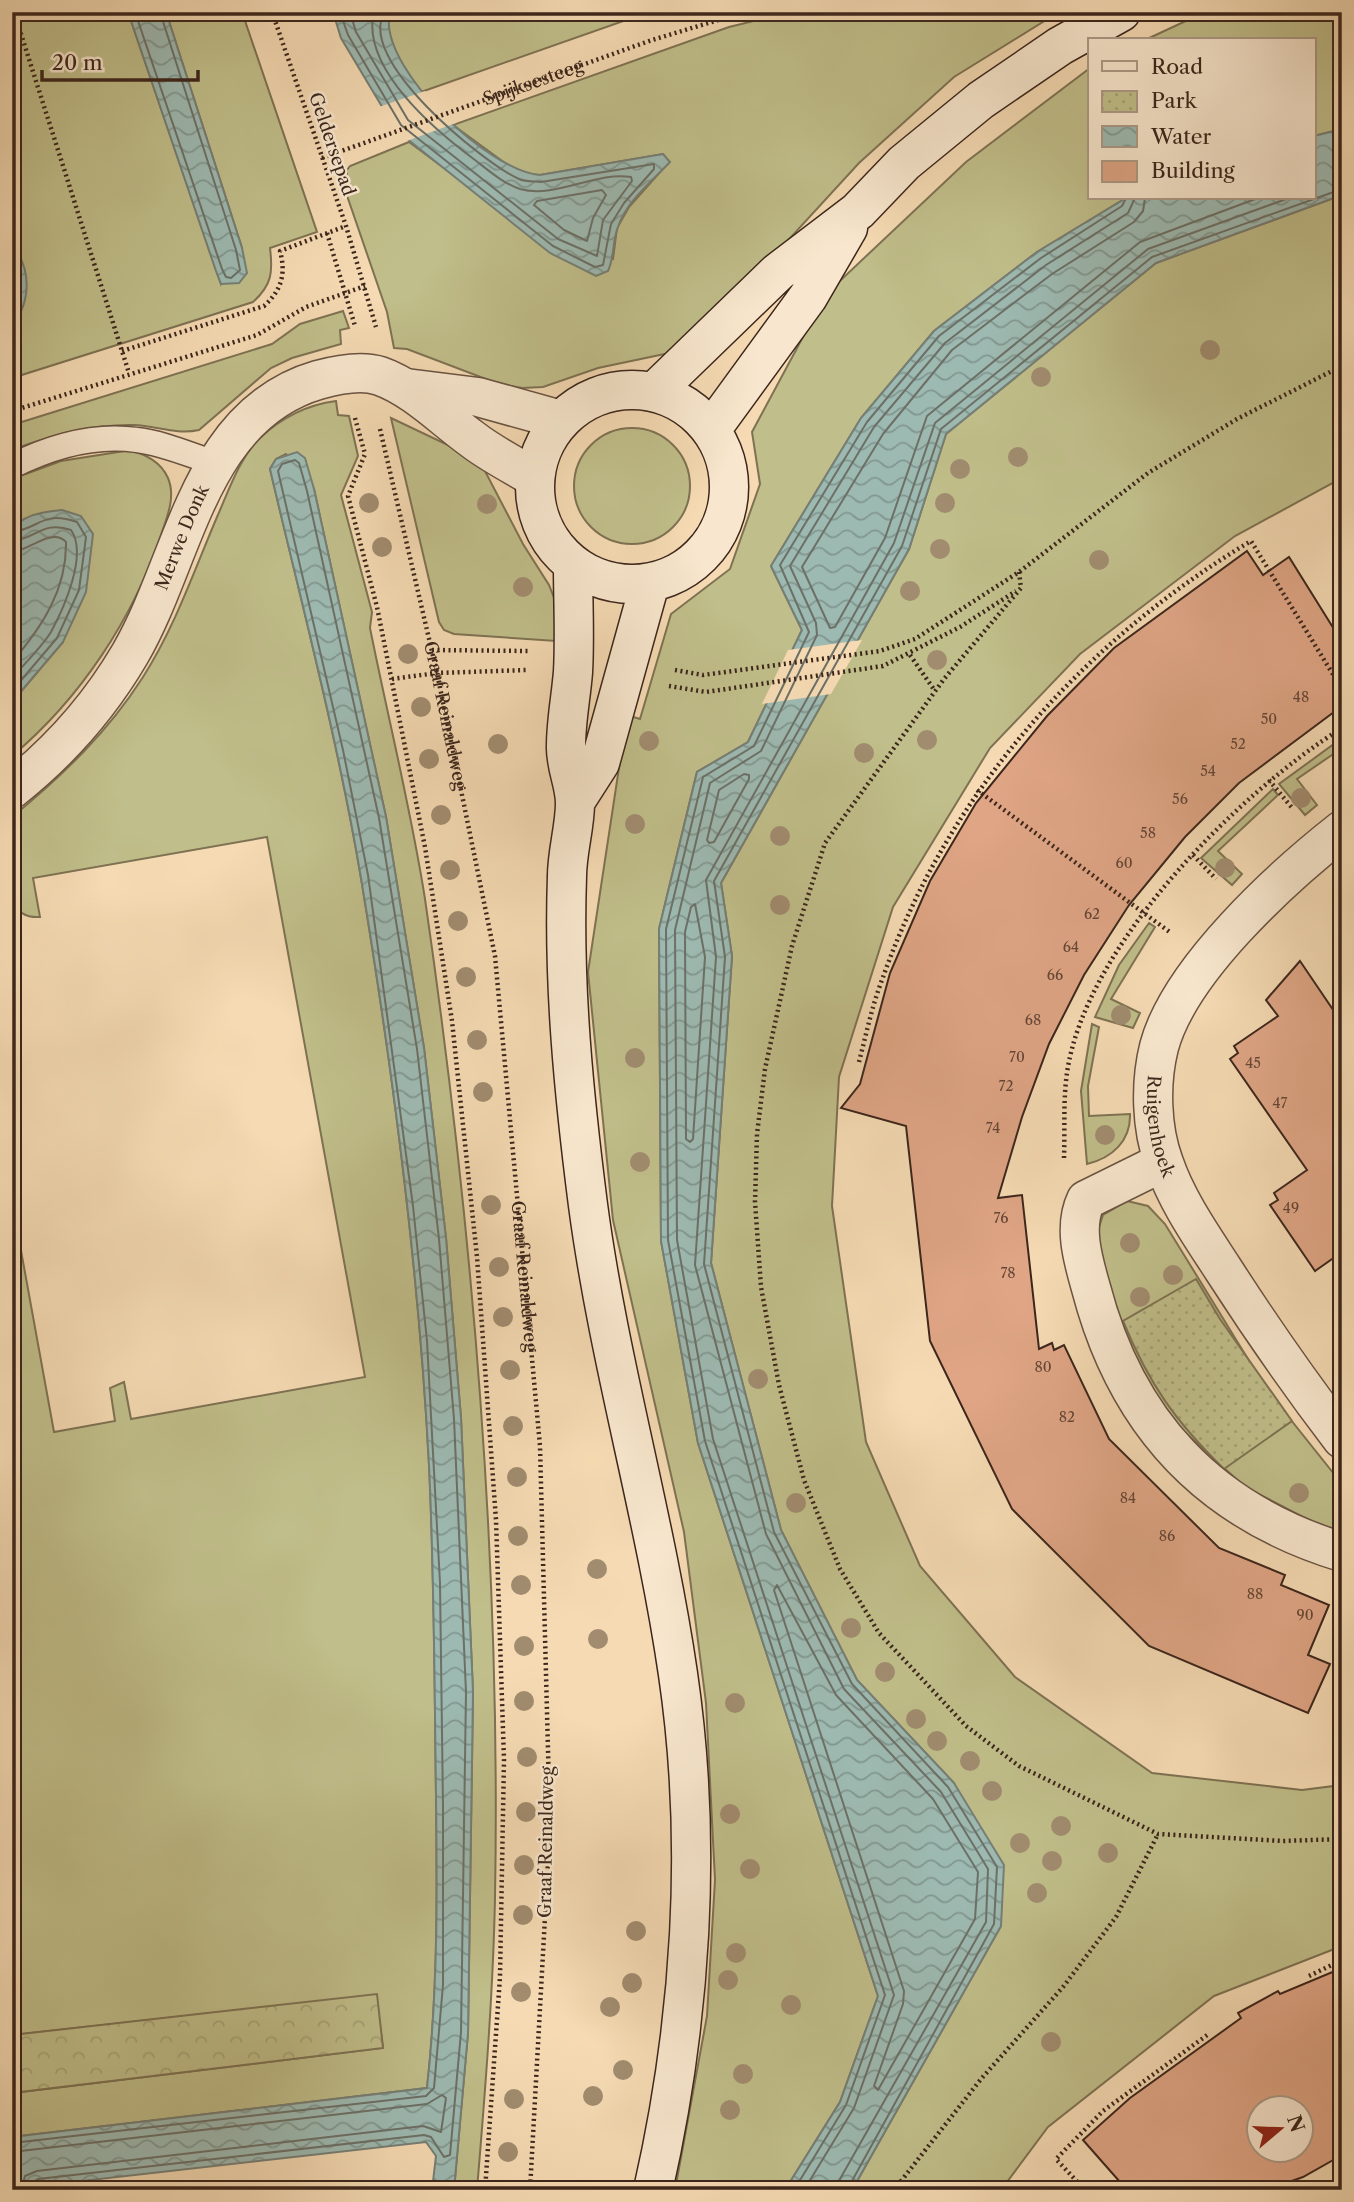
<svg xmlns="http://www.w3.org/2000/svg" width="1354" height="2202" font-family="'Libre Caslon Text',serif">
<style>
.green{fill:#c0be8a;stroke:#7e7253;stroke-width:2}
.forest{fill:url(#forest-crowns);stroke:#7e7253;stroke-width:2}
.park{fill:url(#park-dots);stroke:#7e7253;stroke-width:2}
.water{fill:url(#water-waves);stroke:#767f76;stroke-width:2}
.pier{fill:#f5dab3}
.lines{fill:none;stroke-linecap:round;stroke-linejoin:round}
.shore{stroke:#6c7067;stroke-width:2}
.building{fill:#dfa585;stroke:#3c261c;stroke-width:2;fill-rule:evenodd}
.service-casing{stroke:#6a5342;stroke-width:27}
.minor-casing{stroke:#6a5342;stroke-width:41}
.secondary-casing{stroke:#3c261c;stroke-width:41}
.path{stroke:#3c261c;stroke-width:4.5;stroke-dasharray:2 3.5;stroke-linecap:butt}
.service{stroke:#f8e7ce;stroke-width:24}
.minor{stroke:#f8e7ce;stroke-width:38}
.secondary{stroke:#f8e7ce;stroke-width:38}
.tree{fill:#a18c6f}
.labels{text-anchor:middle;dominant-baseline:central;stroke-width:5;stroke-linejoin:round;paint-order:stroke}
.number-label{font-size:14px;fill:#654636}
.street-label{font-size:18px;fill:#3c261c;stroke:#f8e7ce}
</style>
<defs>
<pattern id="forest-crowns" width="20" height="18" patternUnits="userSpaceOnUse" patternTransform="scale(1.75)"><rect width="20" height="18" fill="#c0be8a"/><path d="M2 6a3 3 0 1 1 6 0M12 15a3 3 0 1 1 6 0" fill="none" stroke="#a6a376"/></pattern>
<pattern id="park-dots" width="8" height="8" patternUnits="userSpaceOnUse" patternTransform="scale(1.75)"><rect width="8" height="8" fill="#c0be8a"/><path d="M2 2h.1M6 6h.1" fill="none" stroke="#a6a376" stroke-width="1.8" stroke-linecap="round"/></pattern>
<pattern id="water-waves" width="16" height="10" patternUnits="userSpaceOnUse" patternTransform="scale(1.75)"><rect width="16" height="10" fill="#9dbab2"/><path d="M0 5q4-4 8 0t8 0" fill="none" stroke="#819790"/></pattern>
</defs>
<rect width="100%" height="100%" fill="#f5dab3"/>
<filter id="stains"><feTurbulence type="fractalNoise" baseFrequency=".00286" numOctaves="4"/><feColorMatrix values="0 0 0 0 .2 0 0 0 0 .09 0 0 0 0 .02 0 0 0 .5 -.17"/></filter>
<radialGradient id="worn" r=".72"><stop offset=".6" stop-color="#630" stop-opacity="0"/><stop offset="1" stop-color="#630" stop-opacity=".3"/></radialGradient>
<path class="green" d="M12,12H128L221,284L242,248L166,12H242L317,232L270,248C273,272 272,285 253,302L12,378L17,251L12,245Z
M405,12H649L421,92C406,70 386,46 388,18Z
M791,12H1059L954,77L859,163L714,321L674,352L598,368L543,387L522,388L499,384L407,349L394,348L387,312L343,184L347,182V170L350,166L409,142L472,189L613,259L617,228L629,207L669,162L663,154L540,175L524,174L505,163L453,125L729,27Z
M1205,12H1342V129L1314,136V40H1145Z
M1090,68V198H1126L1037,252L934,331L861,418L771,566L802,630L748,742L697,772L659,929L661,1241L698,1443L878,1996L840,2102L785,2190H675L707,2016L715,1880L706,1703L684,1532L613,1220L588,972L627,715L640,719L671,614L730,569L760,484L752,432L826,294L966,162Z
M1342,195V478L1235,536L1080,654L990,748L893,907L839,1077L832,1206L866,1442L920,1566L1015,1677L1152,1773L1302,1790L1342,1785V1946L1214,1996L1048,2127L1001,2190H852L1001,1926L954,1783L857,1680L781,1530L711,1263L732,956L721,883L909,549L946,434L1156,263Z
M343,311L349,328L340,330L341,344L292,358L271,368L199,430C176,435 157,426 134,425C91,424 52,435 12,450V425L272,344L300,324Z
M336,401L338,415L349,416L358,456L341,495L372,612L370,628C388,718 411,809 425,899C473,1229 501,1565 495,1898C493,1995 485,2093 477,2190H454L468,2033L473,1692L461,1418L446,1238L424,1048L386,817L314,489L286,454L276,459L270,469C302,605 338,741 361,878C393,1071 419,1269 429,1465C433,1547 434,1629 435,1711C436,1837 441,1963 427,2088L12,2137V2093L383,2048L376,1995L12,2035V1201L54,1432L115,1421L110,1388L124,1382L131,1419L365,1377L267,837L33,878L40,917C27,918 18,913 12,902V817C62,776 108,732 143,677C175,627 194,571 217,517C229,490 239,459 260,438C282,417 306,405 336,401Z
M391,418L467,454L485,471L523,544L549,585L556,603V641L454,634L444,630L439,622Z
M574 486a58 58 0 1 1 116 0a58 58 0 1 1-116 0Z
M131,450C146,455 161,462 168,478C176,497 167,517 161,535C133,619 80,699 12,756V702L63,642L16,525L12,532V479L61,461Z
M1342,738V748L1297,779L1317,805L1305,815L1279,784Z
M1273,789L1278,795L1218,851L1242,874L1232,885L1201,858Z
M1149,923L1155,927L1111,999L1140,1013L1133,1028L1095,1017L1119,965Z
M1092,1024L1099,1027L1088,1086L1089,1116L1130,1114C1131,1141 1112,1158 1087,1164L1081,1091Z
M1127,1201L1148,1206L1165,1224L1267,1390L1342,1484V1533L1332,1532L1245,1487L1178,1426L1146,1382L1113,1308L1096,1236L1103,1215Z"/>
<path class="forest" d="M377,1994L383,2048L12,2093V2035Z"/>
<path class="park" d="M1196,1279L1220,1319L1292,1421L1224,1469C1175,1421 1149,1384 1123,1321Z"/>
<path class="water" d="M128,12H166L242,248L247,273L239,283L221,284L216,271Z
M333,12H405L389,18C384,72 489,171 540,175L663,154L670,162C652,181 626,202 618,227C612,241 615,256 608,271L596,276L550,253L396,130L341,38Z
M1342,129V195L1156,263L946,434L909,549L721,883L732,956L711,1263L781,1530L857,1680L954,1783L1004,1865L1001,1926L852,2190H785L840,2102L878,1996L698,1443L661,1241L659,929L697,772L748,742L802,630L771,566L861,418L934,331L1037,252L1126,198H1314V136Z
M12,245C32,269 31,302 12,326Z
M297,452L305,458L314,489L386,817L424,1048L446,1238L461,1418L473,1692L468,2033L454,2190H432L436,2156L426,2142L12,2189V2137L427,2088C441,1963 436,1837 435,1711C434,1629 433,1547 429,1465C419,1269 393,1071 361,878C338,740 302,605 270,469L276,459Z
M62,510L81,516L93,534L86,592L63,642L12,702V532C20,514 44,512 62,510Z"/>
<path class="pier" d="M425,91L456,123L404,142L376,108Z
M862,640L831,694L762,704L788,650Z"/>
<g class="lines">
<path class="shore" d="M135,12L222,269L226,277L231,278L240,270L236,250L160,12
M340,12L348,35L401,125L553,246L595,267L603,265L611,224L624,203L654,169V164L541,182C534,181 526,182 519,179C483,163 354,58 385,12
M350,12L356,32L408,120L558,239L597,256L603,220L632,181L631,177C596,171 556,199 520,189C504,184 488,170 475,160C436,131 360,68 374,12
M602,190L606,195L593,218L587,241L564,230L534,205L537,201Z
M1145,198L1143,211L1134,222L1052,274L952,350L883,434L802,567L830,628L835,627L885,538L927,416L1140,242L1258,198
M12,532C40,529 41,510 77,522L86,537L79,590L57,638L12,691
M12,541C36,539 43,520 71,530C88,554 64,608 51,632C41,648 25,663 12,678
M12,552C29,551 52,527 66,542C67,589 42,627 12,662
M744,774L749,775V779L714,842L709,843L707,840L719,790Z
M695,904L705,957L693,1139L690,1142L686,1139L685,932L691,907Z
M777,1585L836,1695L933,1799L978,1872L975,1919L878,2090L874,2086L903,2004L904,1991L774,1590Z
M12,2143L426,2096L434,2088L443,1985V1807L440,1583L427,1341L413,1206L368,875L343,750L278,471L282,464L295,460L299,463L307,491L379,818L417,1049L439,1239L454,1419L466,1692L461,2032L450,2155L444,2157L431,2137L424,2135L38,2179L31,2183L30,2190
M12,2152L427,2104L442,2095L446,2098L441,2132L423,2126L37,2171L25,2176L21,2190
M794,2190L846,2105L885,1995L705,1441L668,1240L666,929L703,777L754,746L809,632L780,565L867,422L939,336L1041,258L1122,206L1126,198
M804,2190L854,2108L894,1995L713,1439L677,1240L675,930L710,783L761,751L817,635L816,623L790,566L874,427L945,343L1046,265L1128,213L1135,198
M838,2190L840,2179L986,1922L988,1869L941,1792L844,1689L766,1534L695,1265L716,957L706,880L894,543L935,423L1148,249L1289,198
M847,2190L994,1924L997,1867L948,1787L852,1684L774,1532L704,1264L725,957L714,881L902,546L941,429L1152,257L1342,189"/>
</g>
<path class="building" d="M1247,551L1263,575L1289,557L1342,642V706L1239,783L1185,837L1129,905L1084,975L1049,1044L1022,1117L998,1198L1022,1195L1039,1349L1052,1343L1054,1350L1064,1345L1109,1439L1219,1548L1285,1575L1281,1585L1329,1605L1308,1655L1330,1664L1308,1713L1149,1646L1012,1509L930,1341L906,1126L841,1108L860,1084L890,973L930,881L976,803L1047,716L1114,648Z
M1300,961L1342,1023V1252L1315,1271L1270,1205L1278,1200L1274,1193L1307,1170L1230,1059L1238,1053L1234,1046L1278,1016L1266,1000Z
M1342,1968V2155L1303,2177L1266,2190H1127L1083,2140L1130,2098L1241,2018L1238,2013L1278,1991L1280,1994ZM1259,2108H1301V2150H1259Z"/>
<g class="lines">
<g class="service-casing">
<path id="service" d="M12,466C50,447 95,434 137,440C163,443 190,455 215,463"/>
</g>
<g class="minor-casing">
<g id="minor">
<path d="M406,388L478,397L561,420"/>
<path id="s3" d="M12,789C60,751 99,707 130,654C185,560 198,415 318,380C336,375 362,370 380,376C414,388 443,418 472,439C491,454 514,465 535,478"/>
<path id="s4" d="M1342,830C1281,878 1179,971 1159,1047C1150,1083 1151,1128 1164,1163C1177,1201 1201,1235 1223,1269C1261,1328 1300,1384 1342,1439"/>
<path d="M1163,1162L1086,1200C1073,1227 1083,1260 1091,1288C1126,1422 1208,1511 1342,1552"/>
</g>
</g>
<g class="secondary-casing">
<path id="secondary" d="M535 487a97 97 0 1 1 194 0a97 97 0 1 1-194 0Z
M654,392L778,272L858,211L904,163L981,100L1060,46L1121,12
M711,430L808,297L848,228
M573,565C573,601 575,637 573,672C571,697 566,721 566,746C565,765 575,784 575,803C575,827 567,852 567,876C563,986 574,1096 588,1205C609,1363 655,1516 678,1674C703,1844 691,2023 653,2190
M575,802L600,763L650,583"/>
</g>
<g class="path">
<path d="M14,12L129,373"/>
<path d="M272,12L346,226L376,327"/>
<path id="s1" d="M322,158L652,40L745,12"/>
<path d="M327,233L355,326"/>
<path d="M122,351L264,306C282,290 286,273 280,251L346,226"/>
<path d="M12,411L257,335L306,307L365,286"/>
<path d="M355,418L365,454L348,496L377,607L425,847L452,1021L477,1257L496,1520L504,1760L500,1977L485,2190"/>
<path id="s2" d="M380,429L437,673L495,956L540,1446L550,1826L530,2190"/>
<path d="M1019,572L1021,588L944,679L825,843L792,946L765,1069L757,1134L755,1202L761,1287L779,1385L804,1480L840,1569L879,1633L966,1726L1019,1766L1158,1834L1283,1841L1342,1839"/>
<path d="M432,650L528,651"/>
<path d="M910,655L935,691"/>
<path d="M675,670L703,675L880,651L915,639L1019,572L1148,473L1237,419L1342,366"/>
<path d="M392,679L437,673L527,670"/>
<path d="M669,686L706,692L883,666L960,627L1016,591"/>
<path d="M1269,780L1293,809"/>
<path d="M977,790L1171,933"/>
<path d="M1193,855L1216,879"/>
<path d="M859,1062C866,1035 872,1006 882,980C947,794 1082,642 1251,541L1342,689"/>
<path d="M1064,1158C1065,1130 1063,1100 1067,1073C1085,946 1238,793 1342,728"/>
<path d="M1309,1976L1342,1960"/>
<path d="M894,2190L981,2079L1063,1987L1116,1917L1158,1834"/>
<path d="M1085,2190L1056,2159L1103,2111L1210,2033"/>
</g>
<use href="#service" class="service"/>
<use href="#minor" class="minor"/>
<use href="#secondary" class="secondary"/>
</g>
<g class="tree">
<circle cx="1210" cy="350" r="10"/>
<circle cx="1041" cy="377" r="10"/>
<circle cx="1018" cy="457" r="10"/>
<circle cx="960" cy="469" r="10"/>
<circle cx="369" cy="503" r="10"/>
<circle cx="945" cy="503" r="10"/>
<circle cx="487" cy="504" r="10"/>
<circle cx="382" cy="547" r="10"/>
<circle cx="940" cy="549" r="10"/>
<circle cx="1099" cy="560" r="10"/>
<circle cx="523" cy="587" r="10"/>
<circle cx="910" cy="591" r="10"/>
<circle cx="408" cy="654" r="10"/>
<circle cx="937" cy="660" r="10"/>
<circle cx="421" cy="707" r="10"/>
<circle cx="927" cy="740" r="10"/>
<circle cx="649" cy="741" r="10"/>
<circle cx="498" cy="744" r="10"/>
<circle cx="864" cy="753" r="10"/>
<circle cx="429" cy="759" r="10"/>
<circle cx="1301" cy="798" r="10"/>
<circle cx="441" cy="815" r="10"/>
<circle cx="635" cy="824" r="10"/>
<circle cx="780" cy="836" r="10"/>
<circle cx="1225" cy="868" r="10"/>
<circle cx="450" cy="870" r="10"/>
<circle cx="780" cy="905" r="10"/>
<circle cx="458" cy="921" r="10"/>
<circle cx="466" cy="977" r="10"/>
<circle cx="1121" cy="1015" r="10"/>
<circle cx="477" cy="1040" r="10"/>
<circle cx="635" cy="1058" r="10"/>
<circle cx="483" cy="1092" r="10"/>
<circle cx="1105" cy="1135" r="10"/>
<circle cx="640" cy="1162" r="10"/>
<circle cx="491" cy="1205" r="10"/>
<circle cx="1130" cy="1243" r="10"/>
<circle cx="499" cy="1267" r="10"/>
<circle cx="1173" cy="1275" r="10"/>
<circle cx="1140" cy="1297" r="10"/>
<circle cx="503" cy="1317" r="10"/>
<circle cx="510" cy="1370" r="10"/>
<circle cx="758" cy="1379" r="10"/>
<circle cx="513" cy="1426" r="10"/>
<circle cx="517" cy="1477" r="10"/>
<circle cx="1299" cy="1493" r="10"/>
<circle cx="796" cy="1503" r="10"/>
<circle cx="518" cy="1536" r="10"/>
<circle cx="597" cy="1569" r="10"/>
<circle cx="521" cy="1585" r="10"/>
<circle cx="851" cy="1628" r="10"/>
<circle cx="598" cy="1639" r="10"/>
<circle cx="524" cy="1646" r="10"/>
<circle cx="885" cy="1672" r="10"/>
<circle cx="524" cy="1701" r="10"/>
<circle cx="735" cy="1703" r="10"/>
<circle cx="916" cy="1719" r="10"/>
<circle cx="937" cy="1741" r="10"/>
<circle cx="527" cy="1757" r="10"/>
<circle cx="970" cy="1761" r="10"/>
<circle cx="992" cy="1791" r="10"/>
<circle cx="526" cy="1812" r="10"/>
<circle cx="730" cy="1814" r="10"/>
<circle cx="1061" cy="1826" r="10"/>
<circle cx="1020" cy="1843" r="10"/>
<circle cx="1108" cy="1853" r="10"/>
<circle cx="1052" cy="1861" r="10"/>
<circle cx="524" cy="1865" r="10"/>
<circle cx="750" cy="1869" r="10"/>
<circle cx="1037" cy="1893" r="10"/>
<circle cx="523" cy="1915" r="10"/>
<circle cx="636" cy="1931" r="10"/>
<circle cx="736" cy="1953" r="10"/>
<circle cx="728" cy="1980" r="10"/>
<circle cx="632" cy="1983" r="10"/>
<circle cx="521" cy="1992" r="10"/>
<circle cx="791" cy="2005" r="10"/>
<circle cx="610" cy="2007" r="10"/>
<circle cx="1051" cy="2042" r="10"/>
<circle cx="623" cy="2070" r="10"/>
<circle cx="743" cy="2074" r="10"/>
<circle cx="593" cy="2096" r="10"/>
<circle cx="514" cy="2099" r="10"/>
<circle cx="730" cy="2110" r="10"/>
<circle cx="508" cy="2152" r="10"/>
</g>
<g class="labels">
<g class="number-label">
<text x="1301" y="697">48</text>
<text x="1269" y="719">50</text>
<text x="1238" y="744">52</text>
<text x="1208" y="771">54</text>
<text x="1180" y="799">56</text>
<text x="1148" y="833">58</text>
<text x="1124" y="863">60</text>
<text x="1092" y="914">62</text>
<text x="1071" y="947">64</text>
<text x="1055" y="975">66</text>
<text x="1033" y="1020">68</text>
<text x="1017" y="1057">70</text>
<text x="1253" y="1063">45</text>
<text x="1006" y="1086">72</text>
<text x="1280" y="1103">47</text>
<text x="993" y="1128">74</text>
<text x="1291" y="1208">49</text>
<text x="1001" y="1218">76</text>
<text x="1008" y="1273">78</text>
<text x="1043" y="1367">80</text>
<text x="1067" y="1417">82</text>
<text x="1128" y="1498">84</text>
<text x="1167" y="1536">86</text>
<text x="1255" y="1594">88</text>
<text x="1305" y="1615">90</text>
</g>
<g class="street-label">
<text stroke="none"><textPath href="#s1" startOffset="224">Spijksesteeg</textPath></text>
<text transform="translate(332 144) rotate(71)">Geldersepad</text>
<text stroke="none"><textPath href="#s3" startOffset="308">Merwe Donk</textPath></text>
<text stroke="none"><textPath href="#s2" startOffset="294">Graaf Reinaldweg</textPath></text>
<text stroke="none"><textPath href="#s4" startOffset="368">Ruigenhoek</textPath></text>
<text stroke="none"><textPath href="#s2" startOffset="861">Graaf Reinaldweg</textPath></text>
<text transform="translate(546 1842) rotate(-89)">Graaf Reinaldweg</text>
</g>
</g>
<rect width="1354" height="2202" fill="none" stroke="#f5dab3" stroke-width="42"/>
<rect x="14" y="14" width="1326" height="2174" fill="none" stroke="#3c261c" stroke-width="3.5"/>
<rect x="21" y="21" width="1312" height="2160" fill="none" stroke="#3c261c" stroke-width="2"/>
<rect x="1088" y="38" width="228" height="161" fill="#f8e7ce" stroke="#ad9a87" stroke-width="2"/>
<rect x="1102" y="61" width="35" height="10" fill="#f8e7ce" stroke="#ad9a87" stroke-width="2"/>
<text x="1151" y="74" font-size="21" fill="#3c261c">Road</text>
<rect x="1102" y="91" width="35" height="21" fill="url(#park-dots)" stroke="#ad9a87" stroke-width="2"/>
<text x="1151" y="108" font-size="21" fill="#3c261c">Park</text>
<rect x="1102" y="126" width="35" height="21" fill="url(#water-waves)" stroke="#ad9a87" stroke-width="2"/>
<text x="1151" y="144" font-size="21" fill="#3c261c">Water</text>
<rect x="1102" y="161" width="35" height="21" fill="#dfa585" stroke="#ad9a87" stroke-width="2"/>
<text x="1151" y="178" font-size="21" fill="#3c261c">Building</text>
<g transform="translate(1280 2129) rotate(71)"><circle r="33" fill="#f8e7ce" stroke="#ad9a87" stroke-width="2"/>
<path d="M0-5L12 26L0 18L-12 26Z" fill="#8f2418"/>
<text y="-10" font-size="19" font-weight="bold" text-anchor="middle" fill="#3c261c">N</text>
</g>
<path d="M42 70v10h156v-10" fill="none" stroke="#3c261c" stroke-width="3.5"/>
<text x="52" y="70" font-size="21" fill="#3c261c" stroke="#f8e7ce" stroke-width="5" paint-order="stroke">20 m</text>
<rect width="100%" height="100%" filter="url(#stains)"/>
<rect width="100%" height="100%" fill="url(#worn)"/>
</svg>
